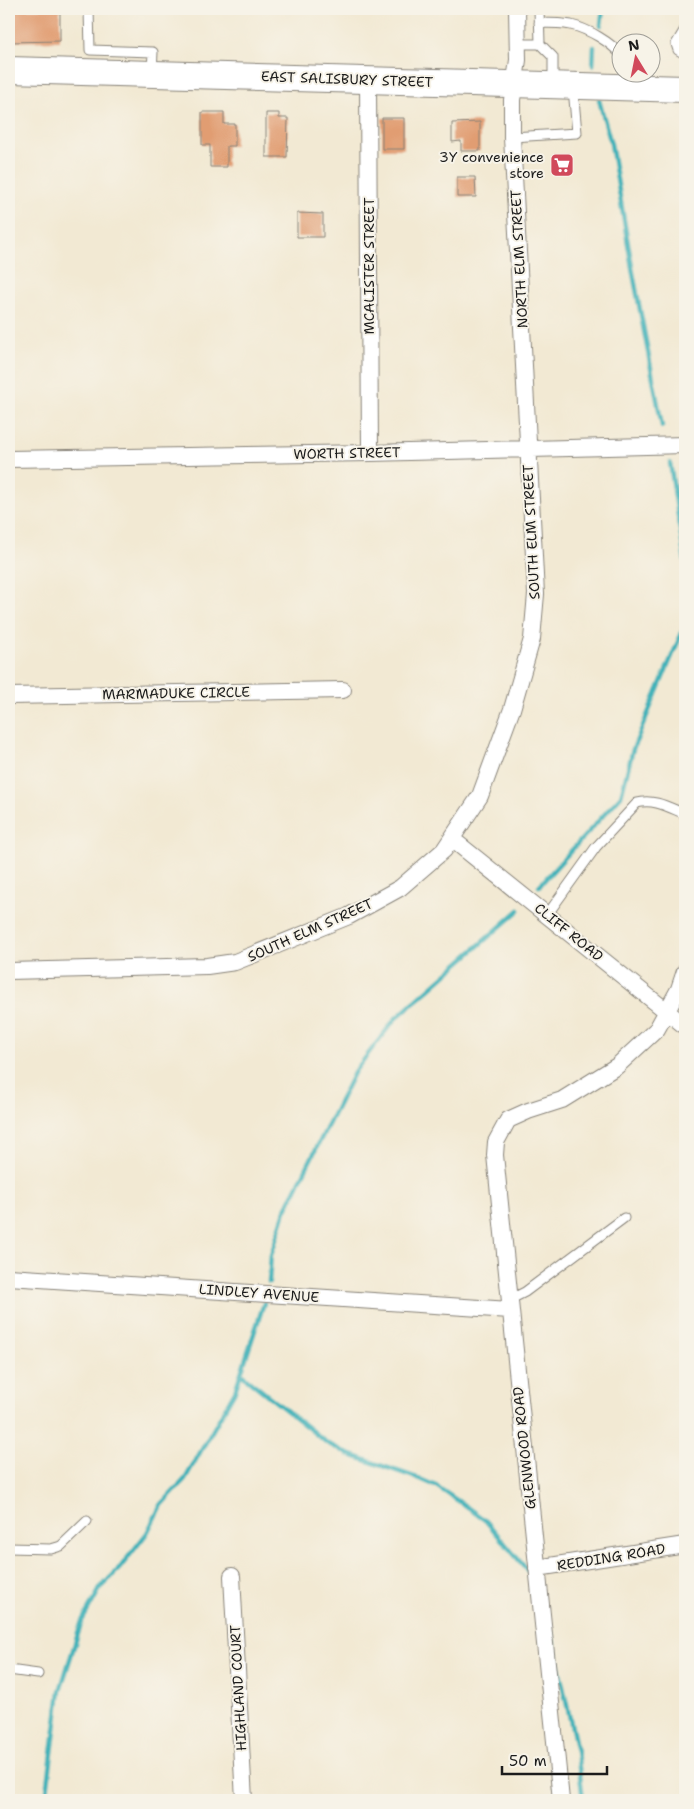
<svg xmlns="http://www.w3.org/2000/svg" width="694" height="1809" font-family="'Shantell Sans',sans-serif">
<style>
.lines{fill:none;stroke-linecap:round;stroke-linejoin:round}
.stream{stroke:#42b2b9;stroke-width:4.5}
.building{fill:#e19d72}
.lane-casing{stroke:#878278;stroke-width:11}
.street-casing{stroke:#878278;stroke-width:18}
.primary-casing{stroke:#878278;stroke-width:28}
.lane{stroke:#fff;stroke-width:9}
.street{stroke:#fff;stroke-width:16}
.primary{stroke:#fff;stroke-width:26}
.labels{text-anchor:middle;dominant-baseline:central;stroke-width:4;stroke-linejoin:round;paint-order:stroke}
.street-label{font-size:14px;fill:#1c1c1c;stroke:#f7f3e8}
.poi-label{font-size:14px;fill:#1c1c1c;stroke:#f7f3e8;text-anchor:end}
</style>
<rect width="100%" height="100%" fill="#f7f3e8"/>
<filter id="ink" filterUnits="userSpaceOnUse"><feTurbulence type="fractalNoise" baseFrequency=".02" numOctaves="2"/><feDisplacementMap in="SourceGraphic" scale="10" xChannelSelector="R" yChannelSelector="G"/><feConvolveMatrix kernelMatrix="1 2 1 2 8 2 1 2 1" color-interpolation-filters="sRGB"/></filter>
<filter id="wash" filterUnits="userSpaceOnUse"><feTurbulence type="fractalNoise" baseFrequency=".0096" numOctaves="4" result="noise"/><feDisplacementMap in="SourceGraphic" scale="20" xChannelSelector="R" yChannelSelector="G"/><feGaussianBlur stdDeviation="1.12" result="paint"/><feColorMatrix in="noise" values="0 0 0 0 0 0 0 0 0 0 0 0 0 0 0 0 0 1.4 0 .05"/><feComposite in="paint" operator="in"/></filter>
<g filter="url(#wash)">
<rect width="100%" height="100%" fill="#f2e9d3"/>
<g class="lines">
<path class="stream" d="M601,25L603,9
M593,65L594,47
M599,100L611,144L633,273L662,426
M670,463L685,562
M539,886L621,796L633,749L685,625
M269,1282L271,1255L285,1211L355,1071L395,1019L519,910
M241,1374L327,1443L348,1454L420,1479L436,1486L464,1505L486,1521L533,1577
M551,1632L577,1751L583,1800
M46,1800L60,1691L82,1621L101,1587L119,1569L147,1533L161,1505L185,1479L235,1391L264,1303"/>
</g>
<g id="blocks">
<path class="building" d="M9,9H60V41L9,42Z
M202,112H224V124H235V146H227V167H210V145H202Z
M266,113H279V118H288L287,157H266Z
M382,118H404V149H382Z
M480,122V151H461V141L452,142V123Z
M457,177H475L476,197H457Z
M297,213L323,214V237H297Z"/>
</g>
</g>
<g filter="url(#ink)">
<use href="#blocks" fill-opacity="0" stroke="#878278" stroke-width="1"/>
<g class="lines">
<g class="lane-casing">
<path id="lane" d="M89,9L90,50L153,52L152,73
M539,9L540,44
M539,23C549,23 561,23 571,25C588,29 611,42 622,56
M685,29L676,44L678,50L685,54
M518,44H540L553,57V82
M512,137L577,133L573,88
M547,915L596,847L637,803C654,798 670,808 685,814
M509,1300L525,1292L624,1218
M9,1548L51,1549L61,1546L87,1521
M9,1670L38,1674"/>
</g>
<g class="street-casing">
<path id="street" d="M368,80L370,453
M9,459L370,453L685,445
M9,696L343,690
M452,839L685,1026
M9,971L207,966L235,962L349,916L400,888L444,850L480,796L512,709L532,639L536,594L512,137V100L518,60L517,9
M9,1277L510,1310
M537,1568L685,1545
M232,1576L244,1800
M561,1800L495,1155L496,1142L508,1120L528,1111L562,1100L617,1066L657,1029L679,989L685,971"/>
</g>
<g class="primary-casing">
<path id="primary" d="M9,70L685,89"/>
</g>
<use href="#lane" class="lane"/>
<use href="#street" class="street"/>
<use href="#primary" class="primary"/>
</g>
</g>
<defs>
<g id="supermarket-square" transform="scale(1.25)"><rect x="-9" y="-9" width="18" height="18" rx="4" fill="#d1495b" stroke="#f7f3e8"/><path d="M-6-5.5h2.5l.6 2H6L4.5 2H-2.5L-4.4-4H-6ZM-1.5 3.2a1.3 1.3 0 1 0 .1 0ZM3 3.2a1.3 1.3 0 1 0 .1 0Z" fill="#fff"/></g>
</defs>
<g fill-rule="evenodd">
<use href="#supermarket-square" x="562" y="165"/>
</g>
<g class="labels">
<g class="street-label">
<text transform="translate(347 79) rotate(2)">EAST SALISBURY STREET</text>
<text transform="translate(519 259) rotate(-93)">NORTH ELM STREET</text>
<text transform="translate(369 266) rotate(-90)">MCALISTER STREET</text>
<text transform="translate(347 453) rotate(-1)">WORTH STREET</text>
<text transform="translate(531 532) rotate(-93)">SOUTH ELM STREET</text>
<text transform="translate(176 693) rotate(-1)">MARMADUKE CIRCLE</text>
<text transform="translate(310 930) rotate(-24)">SOUTH ELM STREET</text>
<text transform="translate(569 932) rotate(39)">CLIFF ROAD</text>
<text transform="translate(259 1293) rotate(4)">LINDLEY AVENUE</text>
<text transform="translate(524 1448) rotate(-96)">GLENWOOD ROAD</text>
<text transform="translate(611 1557) rotate(-9)">REDDING ROAD</text>
<text transform="translate(238 1688) rotate(-93)">HIGHLAND COURT</text>
</g>
<g class="poi-label">
<text x="544" y="157">3Y convenience<tspan x="544" dy="16">store</tspan></text>
</g>
</g>
<rect width="694" height="1809" fill="none" stroke="#f7f3e8" stroke-width="30"/>
<g transform="translate(636 58) rotate(350)"><circle r="24" fill="#f7f3e8" stroke="#9f9d96"/>
<path d="M0-4L9 19L0 12L-9 19Z" fill="#d1495b"/>
<text y="-8" font-size="14" font-weight="bold" text-anchor="middle" fill="#1c1c1c">N</text>
</g>
<path d="M502 1766v8h105v-8" fill="none" stroke="#1c1c1c" stroke-width="2.5"/>
<text x="509" y="1766" font-size="15" fill="#1c1c1c" stroke="#f7f3e8" stroke-width="4" paint-order="stroke">50 m</text>
</svg>
